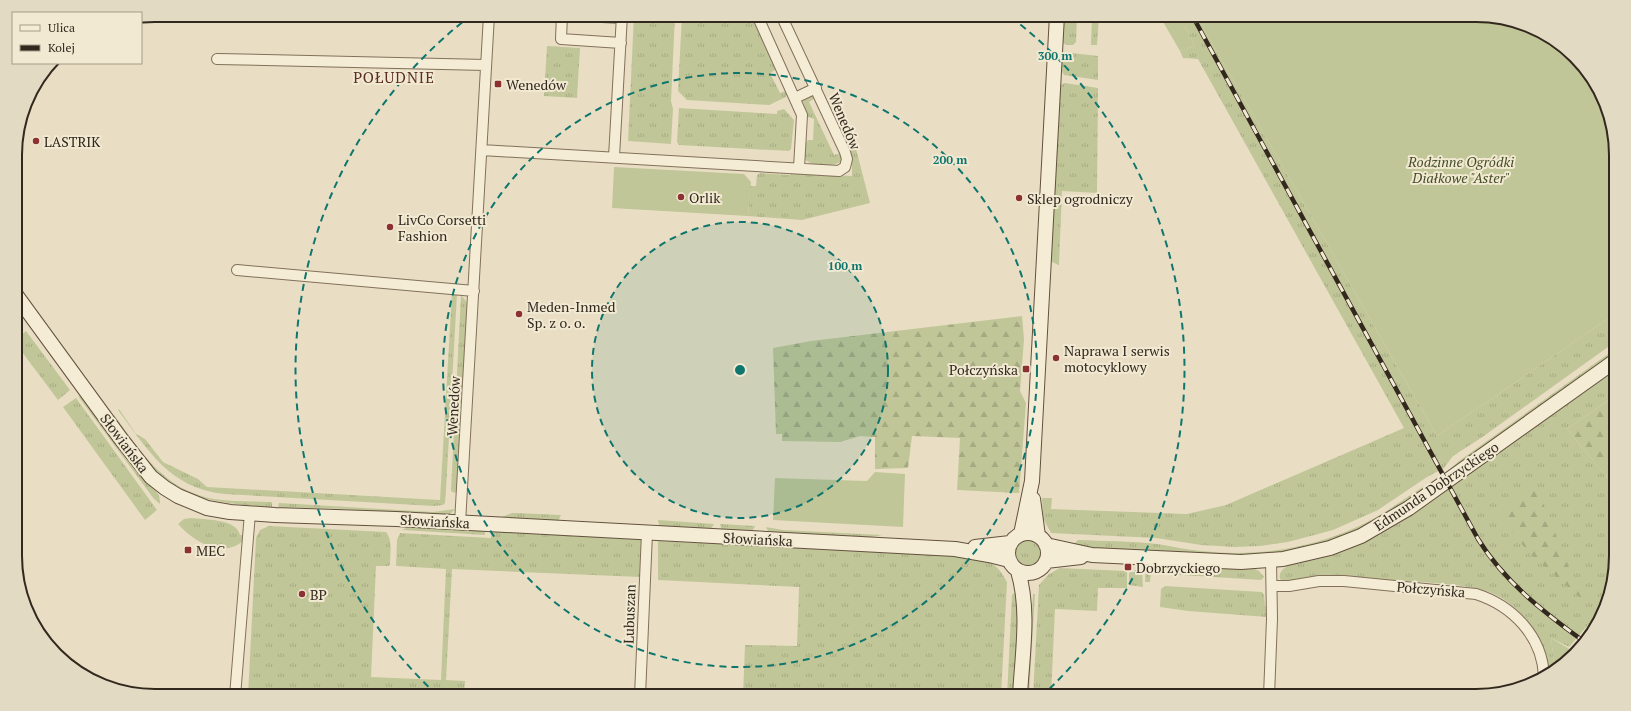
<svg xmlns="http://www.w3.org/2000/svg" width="1631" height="711" font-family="'PT Serif',serif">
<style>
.grass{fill:url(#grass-tufts)}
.forest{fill:url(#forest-firs)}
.garden{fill:#c1c698}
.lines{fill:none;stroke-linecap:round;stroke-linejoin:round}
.street-casing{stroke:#82705b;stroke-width:12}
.secondary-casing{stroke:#63513f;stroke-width:16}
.street{stroke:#f5ecd5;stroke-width:10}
.secondary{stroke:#f5ecd5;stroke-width:14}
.rail-casing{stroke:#33281e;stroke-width:4.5}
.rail{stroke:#f2e9d2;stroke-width:3;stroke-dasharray:9;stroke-linecap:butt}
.ring{fill:none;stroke:#0f766e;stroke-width:2;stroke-dasharray:7 5}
.poi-dot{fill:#8b3131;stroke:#f2e9d2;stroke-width:1.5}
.labels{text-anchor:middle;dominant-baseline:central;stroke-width:4;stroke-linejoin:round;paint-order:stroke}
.poi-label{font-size:14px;fill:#33281e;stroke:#f2e9d2;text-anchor:start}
.street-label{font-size:14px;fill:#33281e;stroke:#f2e9d2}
.park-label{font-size:14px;font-style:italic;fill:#434e27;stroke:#f2e9d2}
.neighbourhood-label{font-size:15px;letter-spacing:1px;fill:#5c2e22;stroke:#f2e9d2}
.rim{fill:none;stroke:#33281e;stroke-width:2}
.centre{fill:#0f766e;stroke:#f2e9d2;stroke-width:2}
.ring-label{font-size:12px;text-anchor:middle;font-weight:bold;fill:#0f766e;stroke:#f2e9d2;stroke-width:4;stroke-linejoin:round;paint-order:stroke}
</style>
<defs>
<pattern id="grass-tufts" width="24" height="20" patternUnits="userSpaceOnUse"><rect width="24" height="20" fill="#c1c698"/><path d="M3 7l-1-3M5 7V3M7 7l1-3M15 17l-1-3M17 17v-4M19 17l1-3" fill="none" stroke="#a6aa83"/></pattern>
<pattern id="forest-firs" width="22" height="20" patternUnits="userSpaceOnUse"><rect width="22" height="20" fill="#c1c698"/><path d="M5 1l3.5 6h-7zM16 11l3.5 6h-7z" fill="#a6aa83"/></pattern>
</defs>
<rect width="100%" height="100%" fill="#e9dec3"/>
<path class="grass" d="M634,15H675L671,101L673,109L671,144L628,141Z
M682,15H751L776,67L775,70L770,73L780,93L785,91L787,94L786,97L769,105L687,100L678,91Z
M1063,15H1077L1076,42L1073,45H1066L1062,42Z
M1092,15H1099L1097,45H1091Z
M1179,15H1196L1437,436L1615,314V342L1481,438L1453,456L1444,468L1427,477L1378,510L1333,530L1288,542L1260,546L1235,547L1201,545L1156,538L1051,533L1043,518L1042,498H1052L1051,509L1187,514L1226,505L1404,428L1198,59L1183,58L1180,51L1195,46Z
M547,46L580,48L577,98L544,96Z
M1065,53H1071L1098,56V80L1064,75C1060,69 1059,59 1065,53Z
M1065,83L1098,88L1097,193L1062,191L1059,265L1052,262L1050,260L1060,88L1062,84Z
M812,94L815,98L809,102L834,155L841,153L842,161C835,167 811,167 805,159V144L808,140H813L814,119L808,117L803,101L804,98Z
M679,108L777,114V111L784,109L794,120L791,149L789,151L679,145L677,142Z
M855,145L870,203L802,220L748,216L750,186H756L757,175L760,173L790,175V173L852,176V160L849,151L850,147Z
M452,293L457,294L446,490L445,503L443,505L434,506L225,494C170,489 148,450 118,410L119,409L136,434L145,439L163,462L198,479L207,487L440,500Z
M461,295L466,301L468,308L457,493L452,492L451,490Z
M26,331L70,390L58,400L16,344V339Z
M1615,349V354L1445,476L1444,474L1459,461Z
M1615,367L1616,395L1567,429L1616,488V556L1607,603L1569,647L1551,638L1555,670L1548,674C1547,639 1521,604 1489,592C1468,585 1444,584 1422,582C1393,580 1364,578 1334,575H1319L1284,582L1280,579C1275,562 1320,556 1332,553Z
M78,396L82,397L147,483C154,489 161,494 160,504L154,499Z
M76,398L157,510L145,520L63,407Z
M114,415C142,453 164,490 214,499C233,502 253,501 272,502V507C230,504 184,502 153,469C139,454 128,437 115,421Z
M1440,477L1441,479L1403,506L1362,529L1312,547L1260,556L1070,548L1078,540C1104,541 1131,541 1157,544C1172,546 1187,550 1202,551C1255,557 1310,549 1359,526C1388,513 1412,492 1440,477Z
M279,503L433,512L455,509L449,515L394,514L347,509L278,507Z
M512,513H516L561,515L558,522L499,518Z
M191,518C205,520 236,518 240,535H243V541C222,559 193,541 178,524L184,519Z
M658,520L714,524L711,529L663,528L659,525Z
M720,524L755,526L753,530L749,533L722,531Z
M412,525L485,530V535L402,530Z
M269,526L386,532C393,541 390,553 390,564L389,566H376L371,677L441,680L446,569L396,566L397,540L400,533L491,538V530L642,540L640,577L452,569L446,680L465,681L464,696H248L256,538L260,530Z
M766,527L783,530L882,535L861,539L769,533Z
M1015 552a13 13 0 1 1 26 0a13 13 0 1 1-26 0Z
M658,541L986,557V562C997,564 1002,573 1007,582L1001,696H743L745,645L797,646L799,587L658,580Z
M1170,565L1250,567L1259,571L1264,577L1261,580L1151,573L1150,582H1145L1146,568Z
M1060,568L1126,571L1127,573V588H1098L1097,611L1055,609L1051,696H1033L1039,585L1049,574Z
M1131,572H1142L1143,587L1129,585V573Z
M1165,586L1262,592L1264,595L1265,606H1267V617L1188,611L1160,607L1161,589Z
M1014,593L1019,594L1020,608L1015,696H1007L1012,595Z
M1033,594H1035L1029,696H1026Z"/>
<path class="forest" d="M1022,316L1024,339L1020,391L1026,403L1019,493L957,490L960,438L912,436L908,468L875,469V437L860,436L840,442L782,441V434H776L773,348L811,341Z
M1616,395V488L1567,429Z
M1533,479L1582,599L1529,553L1500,516Z"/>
<path class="garden" d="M1159,15H1179L1195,46L1180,51Z
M1196,15H1476L1529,26L1587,70L1615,137V314L1437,436Z
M614,167L744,174L751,182L748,216L612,208Z
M875,472L905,474L903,527L773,520L775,478L867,481Z
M1551,638L1573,651L1561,667L1555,670Z"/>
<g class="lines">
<g class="street-casing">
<path id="street" d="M757,15L802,115L799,168
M621,43L561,39L562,15L622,18
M217,59L486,65
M795,98L816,88
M482,150L839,171L845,167L847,159L845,152L781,15
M614,157L622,15
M237,270L474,291
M460,523L489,15
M1272,586H1289L1319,581H1344L1476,594C1513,606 1542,636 1544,676
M235,696L250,513
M640,696L647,533
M1269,696L1272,619L1271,560"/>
</g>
<g class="secondary-casing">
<path id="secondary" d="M16,295L121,439L151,477L165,488L178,496L207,508L230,512L275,515L396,519L955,549L989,555L1009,560
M1033,499L1038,536
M1008 553a20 20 0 1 1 40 0a20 20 0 1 1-40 0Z
M1021,534L1032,481L1057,15
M1046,545L1092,555L1241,562L1283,559L1330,548L1361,536L1409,508L1615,361
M975,547L1010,543
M1046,561L1081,557
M1018,571C1030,611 1022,655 1020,696"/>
</g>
<use href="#street" class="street"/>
<use href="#secondary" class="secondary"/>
<g class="rail-casing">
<path id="rail" d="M1192,15L1478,539C1504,581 1542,611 1582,640"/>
</g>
<use href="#rail" class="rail"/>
</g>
<circle cx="740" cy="370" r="148" fill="#0f766e" fill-opacity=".12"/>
<g class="ring">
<circle cx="740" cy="370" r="148"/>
<circle cx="740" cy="370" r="297"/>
<path d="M437 695A445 445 0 0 1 469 17M1011 17A445 445 0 0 1 1043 695"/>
</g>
<g class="poi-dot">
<rect x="494" y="80" width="8" height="8" rx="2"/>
<circle cx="36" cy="141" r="4"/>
<circle cx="681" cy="197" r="4"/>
<circle cx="1019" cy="198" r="4"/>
<circle cx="390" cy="227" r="4"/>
<circle cx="519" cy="314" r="4"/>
<circle cx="1056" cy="358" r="4"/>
<rect x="1022" y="365" width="8" height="8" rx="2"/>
<rect x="184" y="546" width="8" height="8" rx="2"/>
<rect x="1124" y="563" width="8" height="8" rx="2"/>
<circle cx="302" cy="594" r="4"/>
</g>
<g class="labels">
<g class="poi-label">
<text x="506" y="84">Wenedów</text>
<text x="44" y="141">LASTRIK</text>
<text x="689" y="197">Orlik</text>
<text x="1027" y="198">Sklep ogrodniczy</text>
<text x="398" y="219">LivCo Corsetti<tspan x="398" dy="16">Fashion</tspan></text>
<text x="527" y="306">Meden-Inmed<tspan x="527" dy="16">Sp. z o. o.</tspan></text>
<text x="1064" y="350">Naprawa I serwis<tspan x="1064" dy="16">motocyklowy</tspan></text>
<text x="1018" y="369" text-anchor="end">Połczyńska</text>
<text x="196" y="550">MEC</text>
<text x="1136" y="567">Dobrzyckiego</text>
<text x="310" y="594">BP</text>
</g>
<g class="street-label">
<text transform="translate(845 121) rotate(67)">Wenedów</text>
<text transform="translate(453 406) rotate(-87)">Wenedów</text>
<text transform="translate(125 443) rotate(53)">Słowiańska</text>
<text transform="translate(1436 486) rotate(-34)">Edmunda Dobrzyckiego</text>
<text transform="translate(435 521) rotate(3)">Słowiańska</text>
<text transform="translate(758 539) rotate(3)">Słowiańska</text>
<text transform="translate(1431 589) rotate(5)">Połczyńska</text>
<text transform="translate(629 614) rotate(-88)">Lubuszan</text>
</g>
<g class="park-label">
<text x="1461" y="161">Rodzinne Ogródki<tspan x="1461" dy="16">Diałkowe "Aster"</tspan></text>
</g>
<g class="neighbourhood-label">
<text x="394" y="77">POŁUDNIE</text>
</g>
</g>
<path d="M0 0H1631V711H0ZM155 22H1476A133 133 0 0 1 1609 155V556A133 133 0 0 1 1476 689H155A133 133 0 0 1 22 556V155A133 133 0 0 1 155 22Z" fill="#e3dac4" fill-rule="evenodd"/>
<path class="rim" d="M155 22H1476A133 133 0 0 1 1609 155V556A133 133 0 0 1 1476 689H155A133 133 0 0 1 22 556V155A133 133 0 0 1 155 22Z"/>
<circle cx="740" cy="370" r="6" class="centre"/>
<g class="ring-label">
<text x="1055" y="60">300 m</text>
<text x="950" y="164">200 m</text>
<text x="845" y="270">100 m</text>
</g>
<rect x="12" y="12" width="130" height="52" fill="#f2e9d2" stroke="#a69c8a"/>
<rect x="20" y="25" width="20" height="6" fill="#f5ecd5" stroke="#a69c8a"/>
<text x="48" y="32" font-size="12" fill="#33281e">Ulica</text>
<rect x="20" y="45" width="20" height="6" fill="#33281e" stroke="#a69c8a"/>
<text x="48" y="52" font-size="12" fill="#33281e">Kolej</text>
</svg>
